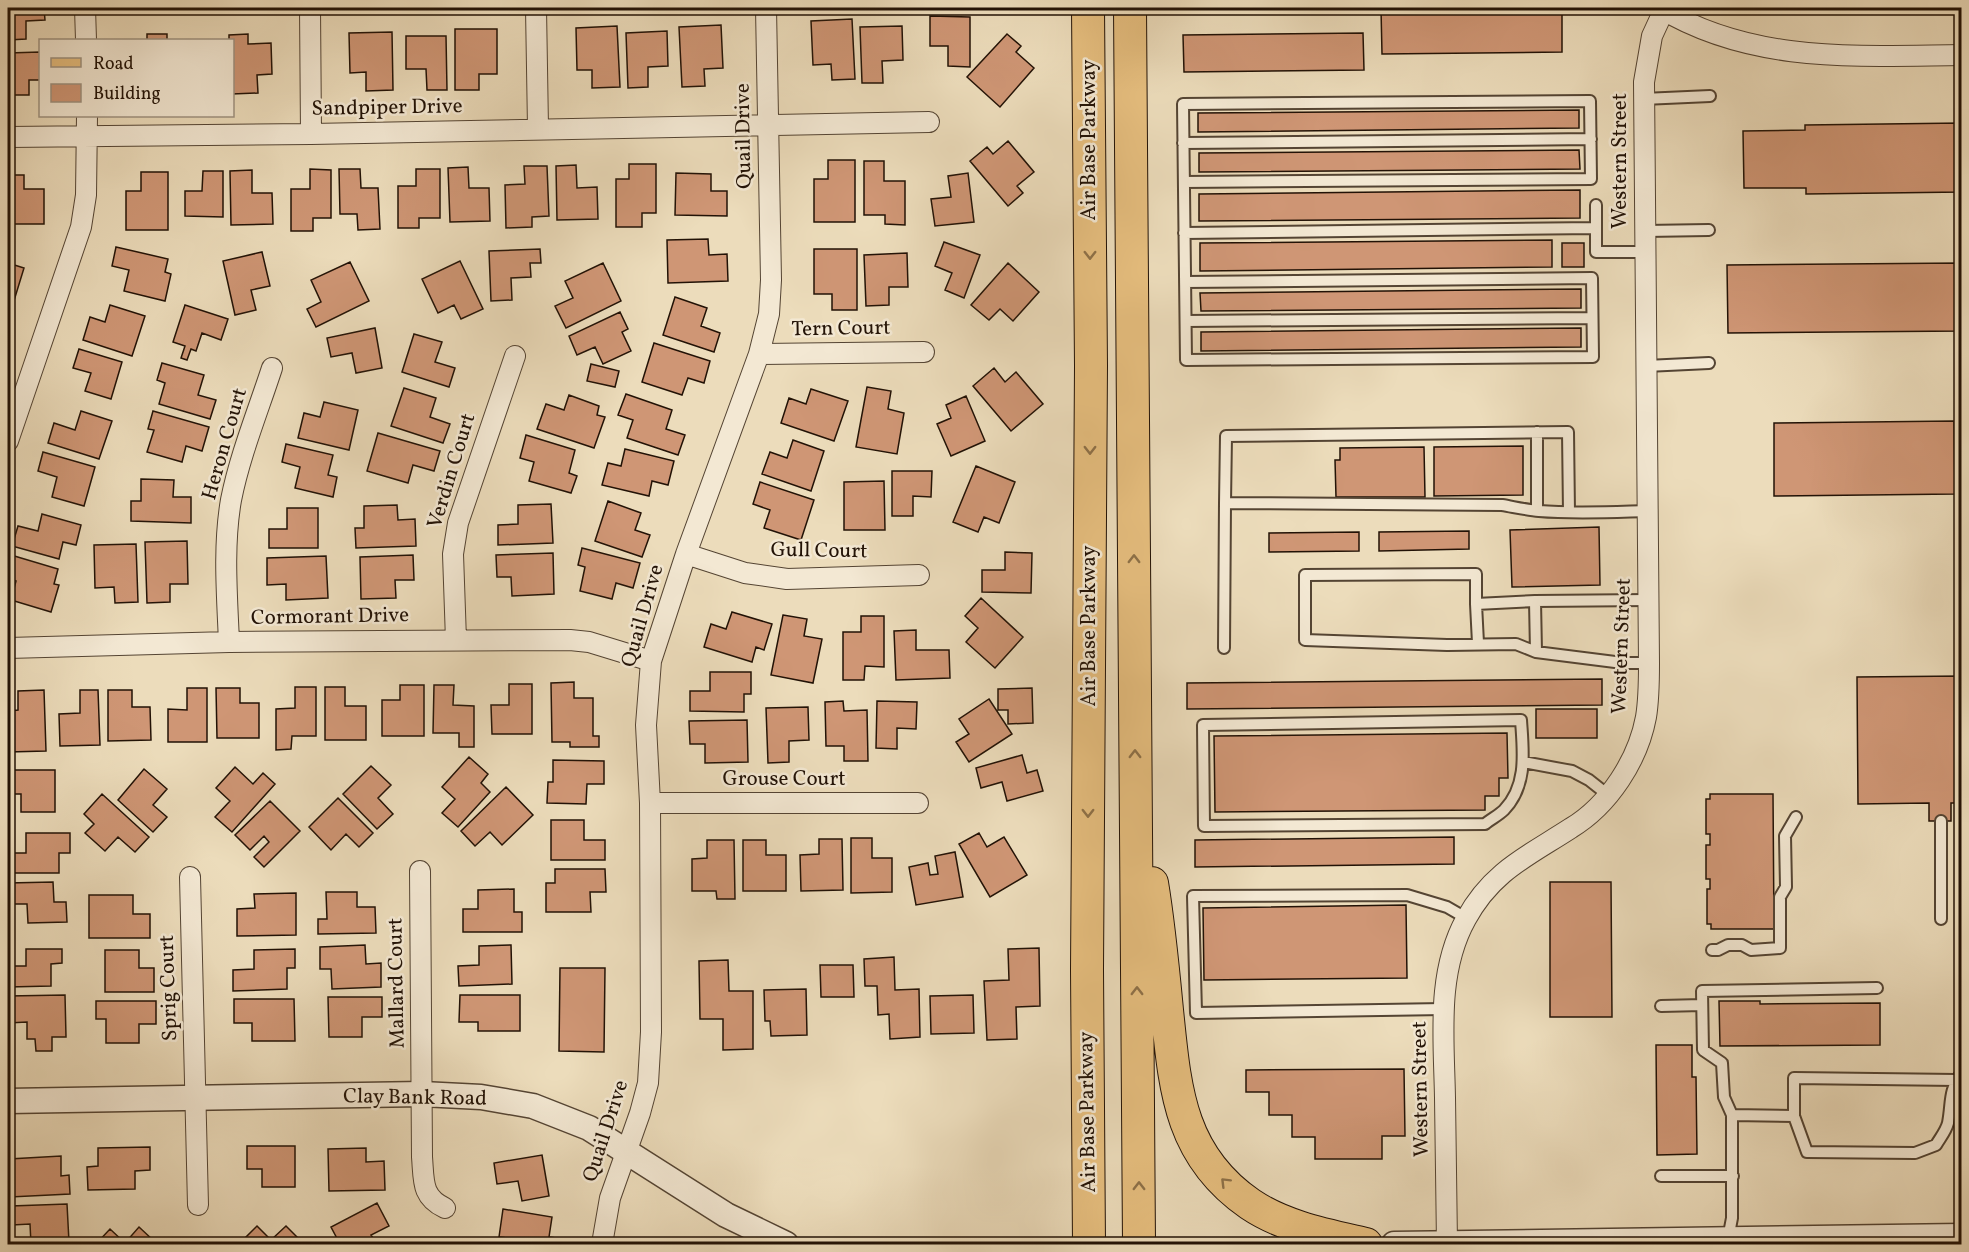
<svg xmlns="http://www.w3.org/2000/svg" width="1969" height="1252" font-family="Vollkorn,serif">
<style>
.building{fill:#cf9675;stroke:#221206;stroke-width:1.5}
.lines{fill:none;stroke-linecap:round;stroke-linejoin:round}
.service-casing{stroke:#544433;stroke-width:14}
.minor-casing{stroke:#544433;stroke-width:22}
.tertiary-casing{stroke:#544433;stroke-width:27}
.primary-casing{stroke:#221206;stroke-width:34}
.service{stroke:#f3e8d3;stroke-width:10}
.minor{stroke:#f3e8d3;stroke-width:20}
.tertiary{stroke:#f3e8d3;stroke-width:24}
.primary{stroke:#e6be7e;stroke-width:32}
.oneway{stroke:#8e7148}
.labels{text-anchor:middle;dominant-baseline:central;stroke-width:5;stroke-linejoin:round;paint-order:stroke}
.street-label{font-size:21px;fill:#221206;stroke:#f3e8d3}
</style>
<rect width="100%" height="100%" fill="#ecdcbb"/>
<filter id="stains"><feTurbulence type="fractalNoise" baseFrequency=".00333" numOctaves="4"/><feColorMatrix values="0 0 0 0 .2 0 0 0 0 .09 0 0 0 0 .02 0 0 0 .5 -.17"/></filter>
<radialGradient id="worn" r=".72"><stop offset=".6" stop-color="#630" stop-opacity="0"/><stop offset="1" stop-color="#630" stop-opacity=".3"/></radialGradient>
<path class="building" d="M8,8H44L45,20L26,21V39L8,40Z
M140,8H174L175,12L141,13Z
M211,8H256V11L211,12Z
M368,8H408L368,9Z
M1562,8V52L1382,54L1381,9Z
M930,16L970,17V67L948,66V46H930Z
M852,19L855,79L832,80L831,64L813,65L811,21Z
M721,25L723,68L704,69L705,86L682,87L679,27Z
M617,26L620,87L592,88V70H577L576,28Z
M902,26L903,60L882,61L883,83H862L860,27Z
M455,29H497V74H479V90H455Z
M667,31L668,66L648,67V87L628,88L626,33Z
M392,32L393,90L366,91V72L350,73L349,33Z
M1363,33L1364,70L1184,72L1183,35Z
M147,34H167V40H147Z
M248,34V44L271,43L272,74L257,75L258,93L232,94V40H229V35Z
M1007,34L1021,46L1016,52L1034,68L1000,107L967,77Z
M406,36H446L447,90H427L426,69H406Z
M40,52V80H29V95H8V53Z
M1579,110V128L1198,132V113Z
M1962,123V192L1806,194V188H1744L1743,131L1805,130V125Z
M1008,141L1034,172L1017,186L1023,193L1008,206L970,161L987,147L993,154Z
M1579,150L1580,169L1199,172V153Z
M828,160H855V222H814V179H828Z
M864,161H884V181H905V225L885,224V215H864Z
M629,164H656V213H642V227H616V179H629Z
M576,165L577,188L597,187L598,219L557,220L556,166Z
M524,166H547L549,216L532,217V227L506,228L505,185L525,184Z
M468,167L469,188H489L490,221L450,222L448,168Z
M310,169L331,170V218H313V231H291V189H310Z
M339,169H360L361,188H378L380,229L358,230L357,214H340Z
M416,169H440V218H419V228H398V186H416Z
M252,170V193H272L273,224L231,225L230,171Z
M203,171H223V217L185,216V191H202Z
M141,172H168V230H126V191H141Z
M676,173L711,174V191H727V216L675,215Z
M968,173L974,222L935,226L931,199L951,197L948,176Z
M8,175H24V189H44V224H8Z
M1580,190V218L1199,221V194Z
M708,239L709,255L727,254L728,281L668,283L667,240Z
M1552,240V267L1200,271V243Z
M944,242L980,255L964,298L945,290L952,273L935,266Z
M1562,243H1584V267H1562Z
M116,247L168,259L165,272L171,274L165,301L124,291L129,270L112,266Z
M540,249L541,263H530L531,277L511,278L512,300L491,301L489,251Z
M814,249H857V310H832V294H814Z
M262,252L270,286L251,290L256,310L235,315L223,261Z
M907,253L908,287H889V305L866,306L864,255Z
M460,261L483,309L461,319L454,305L438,313L422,279Z
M350,262L369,301L316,327L307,309L321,302L311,280Z
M8,263L24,268L13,304L8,303Z
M603,263L621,301L566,328L555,306L573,298L565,281Z
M1008,263L1039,292L1013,321L1000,309L989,320L971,305Z
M1962,263V331L1728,333L1727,265Z
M1581,289V308L1201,311L1200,293Z
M675,297L707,308L701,326L720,333L714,352L663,335Z
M110,305L145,316L132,356L83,340L90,317L105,322Z
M185,305L228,319L221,340L202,333L196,351L191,349L187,360L181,358L185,346L173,342Z
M620,312L628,329L622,332L631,351L603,364L595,347L577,355L569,336Z
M375,328L382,368L356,373L352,353L331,357L327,338Z
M1581,328V347L1201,351V332Z
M414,334L442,342L435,362L455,368L449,387L402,372Z
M654,343L710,361L704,383L688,378L682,395L642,382Z
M79,349L122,362L111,399L85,391L91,373L73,368Z
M162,363L204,375L198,395L216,400L210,419L159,404L165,383L157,380Z
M591,364L619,371L615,387L587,381Z
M994,368L1005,382L1016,372L1043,404L1011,431L973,386Z
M867,387L891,391L888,409L904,413L897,454L856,447Z
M404,388L436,398L430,417L450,424L443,443L391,426Z
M811,389L848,401L834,441L781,423L789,398L806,404Z
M626,394L672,410L666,429L685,435L678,455L627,438L633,420L618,415Z
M569,395L599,406L597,415L605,417L594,448L537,429L546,404L564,410Z
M966,396L985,441L951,456L937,424L951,418L946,405Z
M324,402L358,410L349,450L298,438L304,413L320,417Z
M81,411L112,421L99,459L48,443L54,423L75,430Z
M153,411L209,427L202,451L186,446L182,462L147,452L154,430L148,429Z
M1954,421L1955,494L1774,496V423Z
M378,433L440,451L434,471L413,465L408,483L367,471Z
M526,435L575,450L569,473L577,476L571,493L529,481L534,462L520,458Z
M793,440L824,451L811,491L762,474L770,452L787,458Z
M286,444L333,455L328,475L337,477L333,497L295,488L300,467L282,462Z
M1523,446V495L1434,496V447Z
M1424,447L1425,497H1336L1335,460H1340V448Z
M625,449L674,461L668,485L652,481L649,496L602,485L608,463L621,466Z
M43,452L95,467L84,506L52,497L57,477L38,471Z
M976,466L1015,482L999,523L984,517L978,532L953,522Z
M892,471H932L931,497L913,496V516H892Z
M141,479L174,480L173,497H191V523L131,521V501H141Z
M884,481L885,530H844V482Z
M760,482L814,500L801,540L764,528L770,510L753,504Z
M608,501L641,513L635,530L650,535L642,557L595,541Z
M551,504L553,543L498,545V525L518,524V505Z
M397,505L398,520L415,519L416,546L356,548L355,528H364V506Z
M287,508H318V548H269V529H287Z
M42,514L81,525L76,545L63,542L59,559L12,546L18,526L38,531Z
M1599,527L1600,585L1512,587L1510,530Z
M1469,531V549L1379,551V532Z
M1359,532V551L1269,552V533Z
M187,541L188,584H170V602L147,603L145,542Z
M136,544L138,602L115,603L114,587L95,588L94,545Z
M582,548L640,563L633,588L616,583L612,599L580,591L585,567L578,565Z
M1005,552L1032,553L1031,593L982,592V570H1005Z
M553,553L554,594L512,596L511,577H497L496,555Z
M11,555L58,569L54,584L59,585L51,612L11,600L16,581L8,578V568Z
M413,555L414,580H395L396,598L361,599L360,557Z
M326,556L328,598L286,600V584L267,585V558Z
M981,598L1023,637L995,668L966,642L978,628L965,616Z
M732,612L772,624L764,650L756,647L752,662L704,647L711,624L726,629Z
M783,615L807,619L804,636L822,639L813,683L771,675Z
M861,616H884V667L865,666L864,680H843V632H861Z
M916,630V650H949L950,678L896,680L894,631Z
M710,672H751V694H744V712L690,711V691H710Z
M1962,676V803H1951V821H1929V803L1858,804L1857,677Z
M1602,679V705L1187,709V683Z
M574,682V698H593V736H599V747H570V742H552L551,683Z
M509,684H532V734H492L491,705H509Z
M400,685H424V736H382V700H400Z
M434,685H454L453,705L474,706V747H459V733H433Z
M295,687H316V736H292L291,749L276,750V709L295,708Z
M325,687H345V706H366V740H325Z
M187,688H207V742H168V709L187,710Z
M216,688H240V703H259V738H217Z
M1032,688L1033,723L1008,724V710H998V689Z
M44,690L46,751L8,752V711L18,710V691Z
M80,690H98L100,745L60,746L59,714L80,713Z
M108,690H132V707H150L151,740L108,741Z
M989,699L1012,734L969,762L956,742L969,734L959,719Z
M843,701L844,711L867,710L868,761H844V746H826L825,702Z
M877,701L917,702L916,729L897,728V749L876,748Z
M808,707L809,740L789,741V762L768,763L766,708Z
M1536,709H1597V738H1536Z
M747,720L748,762L705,763V744H690L689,721Z
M1507,733L1508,778H1499V796H1485V810L1215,812L1214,736Z
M1022,755L1027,773L1037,770L1043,791L1007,801L1002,782L981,788L976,768Z
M469,757L488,774L481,783L490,792L458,827L442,813L455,799L442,787Z
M553,760L604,761V784H587L586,804L547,803L548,782H553Z
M371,766L391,785L378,798L393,814L377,829L343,794Z
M235,767L253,784L263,773L275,784L232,832L215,817L230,801L216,788Z
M144,769L167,789L153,805L167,817L153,832L118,800Z
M8,770H55V812H21V794H8Z
M506,787L533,815L502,845L490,832L475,846L461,831Z
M102,794L149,837L135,852L118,837L105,851L85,833L94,824L84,814Z
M1710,794H1773L1774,929H1711V924H1707V889H1710V879H1706V845H1710V834H1706V799H1710Z
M338,798L373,833L359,847L346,834L331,850L309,827Z
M270,801L300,831L264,867L254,857L269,842L264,836L250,850L235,835Z
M551,820H584V840H605V860H551Z
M26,833H70V853H59V873H8V853H26Z
M979,833L987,847L1004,837L1027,875L990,897L959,844Z
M1454,837V864L1195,867V840Z
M851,838H872V858H892V892L851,893Z
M819,839H842L843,890L801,891L800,855L819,854Z
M707,840H734L735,899H717L716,891H692V859L707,858Z
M743,840H766V855H786V891H743Z
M955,852L963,897L916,905L909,867L928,863L930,875L938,874L935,856Z
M555,869H605L606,892H590L591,912H546V883H555Z
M53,882L54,902H66L67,922L28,923L27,904H8V883Z
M1550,882H1611L1612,1017H1550Z
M514,889V912H522V932H463V909H478V890Z
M326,892H357V907H375L376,933L318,934V919H327Z
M296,893V935L237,936V909L255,908L254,894Z
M89,895H133V914H150V938H89Z
M1406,905L1407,978L1204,980L1203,908Z
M365,945L366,964L381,963V987L332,989L331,969H320V947Z
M511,945L512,984L459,986L458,966L479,965V946Z
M1039,948L1040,1006L1016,1007L1017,1039L987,1040L984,981L1009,980L1008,949Z
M26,949H62V963L51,964V986L8,987V966H26Z
M295,949V968H287V989L233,991V970L254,969V950Z
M105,950H139V968H154V992H105Z
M894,957L895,990L919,989L920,1037L890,1039L889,1014L878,1015L877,986H865L864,959Z
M728,960L729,991H753V1049L723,1050V1019H700L699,961Z
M820,965H853L854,997H821Z
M560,968H605L604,1052L559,1051Z
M806,989L807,1035L771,1036L770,1021H765L764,990Z
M65,995L66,1037H52V1051H36L35,1039H27V1022L8,1023V996Z
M460,995H520V1031H478V1022H459Z
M973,995L974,1033L931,1034L930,996Z
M328,997H382V1017H362V1037H329Z
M234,999H294L295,1041H252V1023H234Z
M96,1001H156V1024H139V1043H106V1019H96Z
M1719,1001H1760V1004L1880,1003V1045L1720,1046Z
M1656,1045H1692V1077H1696L1697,1154L1657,1155Z
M1404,1069L1405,1136H1382V1159H1315V1137H1292V1115H1269V1092H1246V1070Z
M247,1146H295V1187H262V1169H247Z
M150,1147V1170L135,1171V1189L88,1190L87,1167L98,1166V1148Z
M366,1148V1162L384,1161L385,1190L329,1191L328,1149Z
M542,1155L549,1196L522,1201L518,1181L497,1184L494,1163Z
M61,1156V1176L69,1175L70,1194L10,1197L9,1159Z
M377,1203L389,1226L371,1235L377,1244H340L331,1227Z
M67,1204L69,1242H71V1244H31L30,1224L12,1225L11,1206Z
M503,1209L552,1217L549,1237L563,1239L562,1244H514L515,1239L499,1237Z
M257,1226L271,1240L286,1226L304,1244H246L242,1241Z
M139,1227L154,1241L151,1244H96L110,1229L125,1243Z"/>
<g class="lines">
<g class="service-casing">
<path id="service" d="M1643,99L1710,96
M1183,143L1591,139
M1184,182L1591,179L1590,101L1183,104L1186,360L1593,357L1592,278L1185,282
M1596,205V252H1645
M1645,231L1709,230
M1184,233L1596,228
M1186,321L1592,318
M1646,366L1709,363
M1537,432V511
M1569,512L1568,432L1226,436L1225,503L1502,505C1514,507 1527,510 1539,511C1575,514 1612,512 1648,511
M1649,600L1535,601L1536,652L1623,663H1649
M1535,601L1476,604V574L1305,575V640L1447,645L1516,644L1536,652
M1476,604L1478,643
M1224,648L1225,503
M1521,720C1523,751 1528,785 1504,810C1499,815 1491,819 1485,824L1204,826L1203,725Z
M1523,762L1572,771L1589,780L1608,795
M1941,821V919
M1712,950H1718L1728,945H1742L1751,950L1780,948V897L1786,887L1785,836L1796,817
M1661,1006L1702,1005
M1444,1009L1196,1013L1193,896L1407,895L1447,907L1466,918
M1732,1115L1794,1116L1807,1152L1915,1153L1936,1145C1940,1138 1946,1131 1948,1123C1952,1102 1948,1092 1962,1072
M1794,1116V1078L1956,1080
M1661,1176H1733
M1728,1239L1732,1218V1115L1724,1097L1722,1063L1703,1050L1702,991L1877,988"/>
</g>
<g class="minor-casing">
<path id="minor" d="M85,8L86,40
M310,8L311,134
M536,8L538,128
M1660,8C1753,64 1858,56 1962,55
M8,137L311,134L929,122
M759,354L924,352
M8,441L81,227L86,195L87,116
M686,554L745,573L787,579L919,575
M456,640L453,554L458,523L515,356
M229,642C227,595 223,546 231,500C240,455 258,411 272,368
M8,648L229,642L570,640L589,642L651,661
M650,803H918
M420,871L422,1157C424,1180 421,1197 445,1208
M190,877L198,1205
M602,1244L610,1198L640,1113L648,1083L651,1032L650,803L646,725L651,661L686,554L759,354L769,314L771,280L766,8
M1447,1244C1446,1195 1446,1146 1445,1098C1444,1038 1436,973 1466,919C1492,871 1528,856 1571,828C1609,805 1638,760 1646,717C1649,699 1649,681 1649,663L1644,82L1652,36L1664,10"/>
</g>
<g class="tertiary-casing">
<path id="tertiary" d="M8,1101L422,1094L481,1097L533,1106L589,1128L726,1215L786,1244
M1394,1244L1962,1236"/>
</g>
<g class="primary-casing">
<path id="primary" d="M1088,8L1091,366L1087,970L1089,1244
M1130,8L1139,1244
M1152,883C1159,925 1163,968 1167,1010C1175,1088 1179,1155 1250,1204C1284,1227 1327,1235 1366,1244"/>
</g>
<use href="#service" class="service"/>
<use href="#minor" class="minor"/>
<use href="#tertiary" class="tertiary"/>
<use href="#primary" class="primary"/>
</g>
<defs><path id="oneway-chevron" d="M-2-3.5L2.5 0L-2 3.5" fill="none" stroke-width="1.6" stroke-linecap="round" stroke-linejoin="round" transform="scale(1.5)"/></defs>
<g class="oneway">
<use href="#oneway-chevron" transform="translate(1090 255) rotate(90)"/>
<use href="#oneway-chevron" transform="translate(1090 450) rotate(90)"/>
<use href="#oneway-chevron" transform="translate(1134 559) rotate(-90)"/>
<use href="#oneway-chevron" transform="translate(1135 754) rotate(-90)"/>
<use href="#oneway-chevron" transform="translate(1088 813) rotate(90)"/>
<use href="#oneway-chevron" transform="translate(1137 991) rotate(-90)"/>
<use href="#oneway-chevron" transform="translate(1225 1182) rotate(-135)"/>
<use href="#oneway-chevron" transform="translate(1139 1186) rotate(-90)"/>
</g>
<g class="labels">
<g class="street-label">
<text transform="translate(387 108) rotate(-1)">Sandpiper Drive</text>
<text transform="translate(744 136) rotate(-91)">Quail Drive</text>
<text transform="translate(1089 140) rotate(-90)">Air Base Parkway</text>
<text transform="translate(1620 161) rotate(-90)">Western Street</text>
<text transform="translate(841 329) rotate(-1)">Tern Court</text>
<text transform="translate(225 444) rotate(-74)">Heron Court</text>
<text transform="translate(452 471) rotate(-73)">Verdin Court</text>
<text transform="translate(819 551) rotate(1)">Gull Court</text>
<text transform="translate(643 616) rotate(-74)">Quail Drive</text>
<text transform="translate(330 617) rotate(-1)">Cormorant Drive</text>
<text transform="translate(1089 626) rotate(-90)">Air Base Parkway</text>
<text transform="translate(1622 646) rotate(-88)">Western Street</text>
<text x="784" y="779">Grouse Court</text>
<text transform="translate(397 983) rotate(-91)">Mallard Court</text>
<text transform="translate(169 988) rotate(-92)">Sprig Court</text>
<text transform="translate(1421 1089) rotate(-91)">Western Street</text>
<text transform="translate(415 1098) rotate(1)">Clay Bank Road</text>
<text transform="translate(1088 1112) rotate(-91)">Air Base Parkway</text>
<text transform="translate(606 1131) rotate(-72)">Quail Drive</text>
</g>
</g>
<rect width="1969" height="1252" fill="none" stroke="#ecdcbb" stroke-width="30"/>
<rect x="9" y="9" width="1951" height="1234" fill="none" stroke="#221206" stroke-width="3"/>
<rect x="15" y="15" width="1939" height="1222" fill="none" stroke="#221206" stroke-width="1.5"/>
<rect x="39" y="39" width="195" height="78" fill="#f3e8d3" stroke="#9f9281" stroke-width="1.5"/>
<rect x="51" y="58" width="30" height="9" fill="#e6be7e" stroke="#9f9281" stroke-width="1.5"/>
<text x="93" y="69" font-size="18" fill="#221206">Road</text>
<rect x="51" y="84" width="30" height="18" fill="#cf9675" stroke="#9f9281" stroke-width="1.5"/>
<text x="93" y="99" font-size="18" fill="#221206">Building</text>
<rect width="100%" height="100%" filter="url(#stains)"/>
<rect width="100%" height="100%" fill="url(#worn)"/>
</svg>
